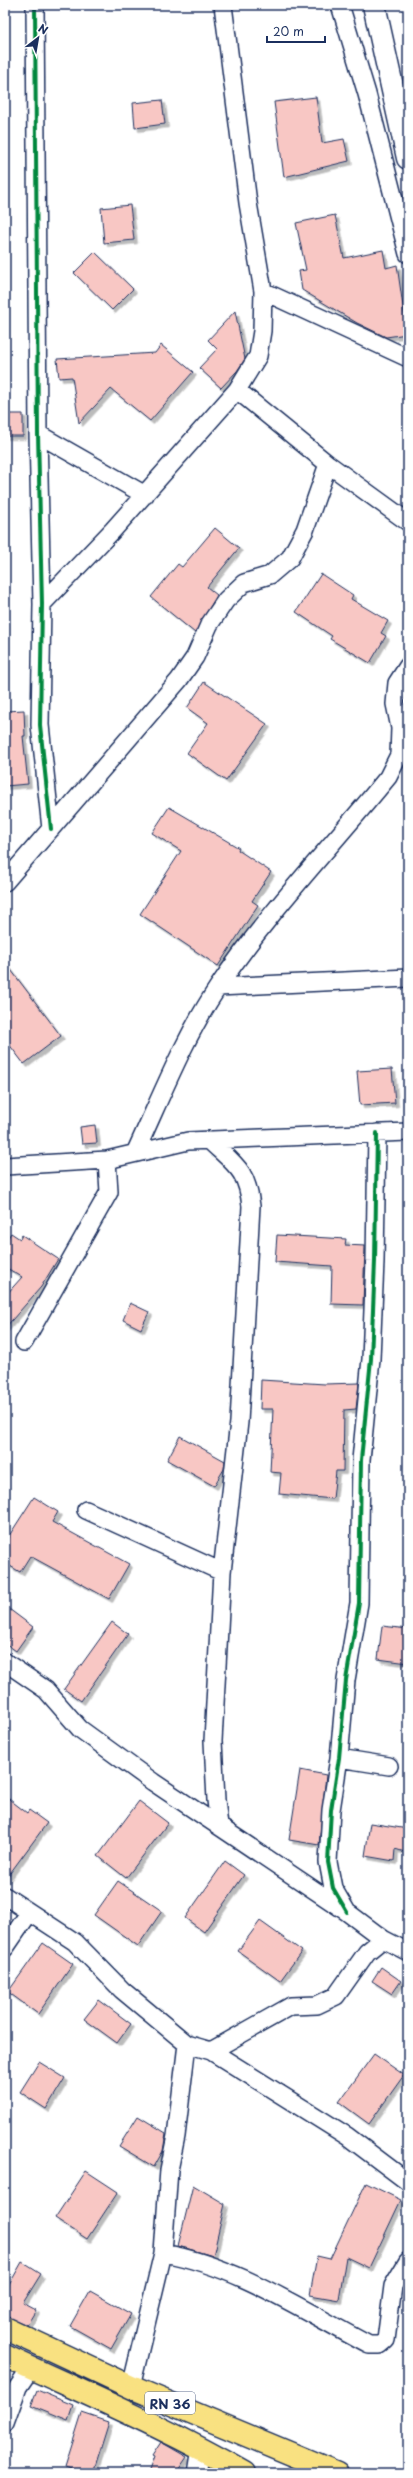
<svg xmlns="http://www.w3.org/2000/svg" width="413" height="2478" font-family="'Playpen Sans',sans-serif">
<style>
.building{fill:#f8c7c4;stroke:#1b2f5e;filter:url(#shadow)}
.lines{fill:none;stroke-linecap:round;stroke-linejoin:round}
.street-casing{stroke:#1b2f5e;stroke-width:20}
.secondary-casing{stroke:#1b2f5e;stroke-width:25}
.primary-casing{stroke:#1b2f5e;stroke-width:25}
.street{stroke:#fff;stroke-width:17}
.secondary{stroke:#fff;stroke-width:22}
.primary{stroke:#f9e181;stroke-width:22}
.cycleway-casing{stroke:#fff;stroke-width:6}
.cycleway{stroke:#00873e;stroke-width:4}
.labels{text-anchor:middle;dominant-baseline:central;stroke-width:4;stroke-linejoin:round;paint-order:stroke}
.shield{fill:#fff;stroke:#5f6d8e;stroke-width:1}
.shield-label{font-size:13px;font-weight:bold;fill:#1b2f5e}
</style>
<defs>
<filter id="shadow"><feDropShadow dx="3.5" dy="3.5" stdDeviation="0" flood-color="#0004"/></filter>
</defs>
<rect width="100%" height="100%" fill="#fff"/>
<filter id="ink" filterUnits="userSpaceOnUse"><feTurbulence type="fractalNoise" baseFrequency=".025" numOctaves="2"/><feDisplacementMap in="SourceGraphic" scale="8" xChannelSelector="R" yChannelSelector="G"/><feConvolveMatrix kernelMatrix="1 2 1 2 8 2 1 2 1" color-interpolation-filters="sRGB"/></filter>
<g filter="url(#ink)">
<path class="building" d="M316,97L322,143L344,139L349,161L284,177L274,102Z
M162,100L165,124L135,128L133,103Z
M130,205L134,240L104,243L101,208Z
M335,215L344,258L383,250L386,268L397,265L407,334L386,337L357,323L302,290L299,271L306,270L296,223Z
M95,252L133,289L112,310L74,273Z
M235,311L245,359L237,371L221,388L199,368L217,349L208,340Z
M161,345L193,372L150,421L111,389L79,423L72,377L59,378L57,359L155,353Z
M5,414H23V436H5Z
M215,528L239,548L207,587L217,595L195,633L151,597L178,564L182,567Z
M321,574L353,595L351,599L388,621L381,633L386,636L370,663L330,639L332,636L296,612Z
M204,682L267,724L226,781L187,753L208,723L187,708Z
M24,710L25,736H23L28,784L5,786V711Z
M169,807L239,848L238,850L271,872L252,901L258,905L218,966L140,914L181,851L152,833Z
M5,962L61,1036L24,1064L5,1039Z
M392,1069L395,1103L360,1105L357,1071Z
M95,1125L97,1143L82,1144L80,1127Z
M11,1233L20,1239L22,1235L58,1259L41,1287L5,1328V1296L22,1277L5,1267V1242Z
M277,1235L346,1239L345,1245L365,1246L363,1305L331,1304L332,1266L275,1262Z
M130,1303L149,1312L141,1329L123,1320Z
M261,1380L325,1384L359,1383L356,1409L344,1410L343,1471H336L333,1499L279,1494L281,1473L270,1472L273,1409H260Z
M180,1436L225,1461L224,1469L214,1486L167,1460Z
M34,1497L58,1512L52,1522L129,1564L109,1599L30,1556L20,1572L5,1563V1542Z
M5,1606L33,1627L16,1651L5,1643Z
M112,1622L128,1634L81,1701L64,1689Z
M382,1626L408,1629V1663L378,1659Z
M300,1770L326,1775L319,1845L289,1840Z
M5,1796L27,1813L29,1810L47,1823L5,1880Z
M139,1801L168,1823L126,1878L98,1856Z
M370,1823L408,1829V1853L395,1849L394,1861L365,1856Z
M225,1861L244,1875L204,1932L185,1918Z
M118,1881L162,1911L138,1946L94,1915Z
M260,1921L302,1951L280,1981L238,1951Z
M43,1943L73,1964L38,2014L8,1992Z
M381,1967L401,1981L392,1994L372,1981Z
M99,2000L131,2024L117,2043L84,2019Z
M374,2054L404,2075L369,2124L339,2102Z
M39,2062L65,2078L46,2109L20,2092Z
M138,2116L166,2133L163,2151L154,2167L119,2146Z
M86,2171L118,2192L87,2239L55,2218Z
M366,2183L401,2200L369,2268L346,2257L339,2300L310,2295L317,2256L330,2259Z
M193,2185L225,2204L213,2256L178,2246Z
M22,2262L41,2274L23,2303L36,2310L27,2325L5,2316V2292Z
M90,2291L131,2314L111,2349L70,2326Z
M37,2390L73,2405L68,2420L31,2405Z
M82,2413L109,2422L93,2473H84L65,2467Z
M161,2442L187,2457L176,2473H148L154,2457L152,2456Z"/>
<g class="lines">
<g class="street-casing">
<path id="street" d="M35,5L38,434L42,604L40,725L51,829
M340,5L367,94L408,254
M263,291L408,358
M237,390L328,464L408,522
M38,434L145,495
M42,604L113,530L237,390L258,356L262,331L263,291L248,203L223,5
M5,882L179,680L195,657L209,625L226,600L244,583L270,575L290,558L305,530L328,464
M218,987L408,978
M209,1140C235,1165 247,1169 251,1206L239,1422L222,1572L213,1741L216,1800L219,1826
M135,1153C161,1097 184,1038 218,987C268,912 331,847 388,777L399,755L400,728L395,704L397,683L408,666
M5,1166L107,1160L188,1141L408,1132
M24,1342L109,1192L107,1160
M86,1510L222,1572
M5,1662L46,1690L80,1729L153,1782L347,1912L383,1939L408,1952
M339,1758L389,1766
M5,1896L75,1942L122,1990L187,2044L211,2051L347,2136L408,2182
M347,1912L333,1888L328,1862L331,1810L339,1758L346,1680L359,1603L361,1460L371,1359L375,1261L377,1133
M5,1948L29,1913
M211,2051L291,2006L317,2005L336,1996L367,1952L383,1939
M163,2253C238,2266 302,2310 369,2345H380L386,2340L393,2286L408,2261
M131,2387L163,2253L169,2170L176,2136L187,2044
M5,2423L18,2387L31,2368
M197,2473L201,2448"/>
</g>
<g class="secondary-casing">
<path id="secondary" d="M374,5L408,158"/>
</g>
<g class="primary-casing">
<path id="primary" d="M5,2328L131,2387L337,2473
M5,2356C86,2394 167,2428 245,2473"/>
</g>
<use href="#street" class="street"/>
<use href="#secondary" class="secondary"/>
<use href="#primary" class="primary"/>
<g class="cycleway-casing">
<path id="cycleway" d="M35,5L38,434L42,604L40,725L51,829
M347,1912L333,1888L328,1862L331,1810L339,1758L346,1680L359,1603L361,1460L371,1359L375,1261L377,1133"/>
</g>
<use href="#cycleway" class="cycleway"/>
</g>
</g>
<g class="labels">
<rect class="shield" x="145" y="2392" width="50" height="22" rx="3"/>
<g class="shield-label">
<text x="170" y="2403">RN 36</text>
</g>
</g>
<rect width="413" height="2478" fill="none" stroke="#fff" stroke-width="20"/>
<rect x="10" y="10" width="393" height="2458" fill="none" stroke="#1b2f5e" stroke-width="1.5" filter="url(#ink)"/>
<g transform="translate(38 38) rotate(31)" stroke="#ffffff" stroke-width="3" paint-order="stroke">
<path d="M0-3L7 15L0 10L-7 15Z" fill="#1b2f5e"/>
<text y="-6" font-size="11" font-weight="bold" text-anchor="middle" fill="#1b2f5e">N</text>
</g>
<path d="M267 36v6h58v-6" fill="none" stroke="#1b2f5e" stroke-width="2"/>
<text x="273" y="36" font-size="12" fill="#1b2f5e" stroke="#ffffff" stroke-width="3" paint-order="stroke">20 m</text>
</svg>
